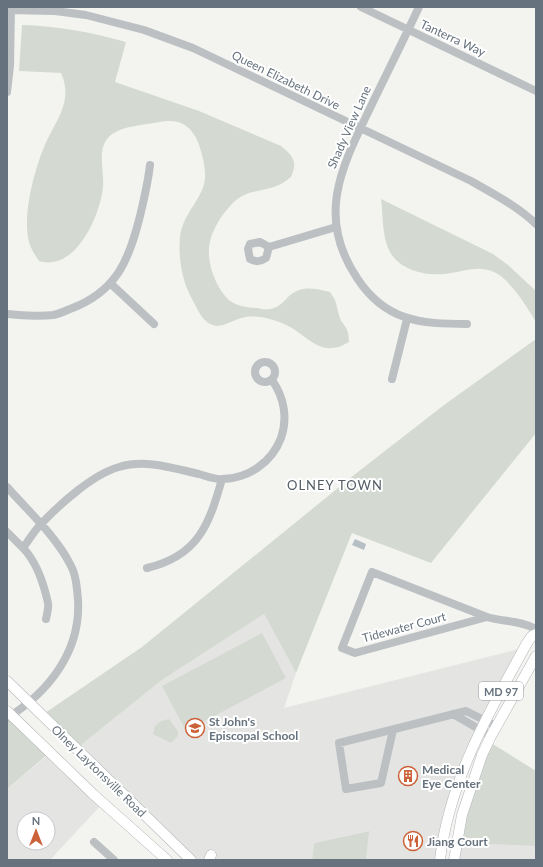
<svg xmlns="http://www.w3.org/2000/svg" width="543" height="867" font-family="Lato,sans-serif">
<style>
.built{fill:#e4e5e3;fill-rule:evenodd}
.green{fill:#d4dad2}
.water{fill:#b6bfc3}
.lines{fill:none;stroke-linecap:round;stroke-linejoin:round}
.major-casing{stroke:#b1b4b7;stroke-width:11}
.minor{stroke:#bdc0c3;stroke-width:8}
.major{stroke:#fff;stroke-width:10}
.labels{text-anchor:middle;dominant-baseline:central;stroke-width:4;stroke-linejoin:round;paint-order:stroke}
.shield{fill:#fff;stroke:#949ca4;stroke-width:1}
.shield-label{font-size:11px;font-weight:bold;fill:#66727d}
.street-label{font-size:12px;fill:#66727d;stroke:#fff}
.poi-label{font-size:12px;font-weight:bold;fill:#66727d;stroke:#fff;text-anchor:start}
.neighbourhood-label{font-size:13px;letter-spacing:1px;fill:#535b63;stroke:#fff}
</style>
<rect width="100%" height="100%" fill="#f3f4f0"/>
<path class="built" d="M264,614L296,673L284,708L519,649L477,727L440,860H366L368,831L314,843L312,860H191L76,749L162,680Z
M50,753L103,803L50,860H7V789ZM24,819H48V843H24Z
M456,843L536,846V860H454Z"/>
<path class="green" d="M22,25C58,26 91,32 126,42L115,82L199,111L281,146C293,156 298,161 291,177C288,179 285,182 281,184C266,192 247,189 234,202C222,213 209,234 209,250C208,266 217,289 229,300C236,306 249,308 258,308C261,309 266,310 270,309C277,308 283,303 287,298C300,285 314,288 330,292C337,302 336,304 339,315C342,327 349,324 349,342C319,360 308,334 284,324C272,319 255,314 242,318C231,320 221,330 210,324C201,319 197,308 192,299C182,281 178,258 180,237C182,218 195,206 202,190C208,177 204,161 200,148C197,138 192,129 183,124C172,118 158,123 147,124C131,127 109,128 103,147C100,158 104,176 103,187C100,217 75,272 39,261C35,255 31,249 29,242C22,217 34,171 44,147C55,121 74,102 61,73L19,71Z
M381,199L493,254L508,265L536,291V322C528,308 510,280 496,273C481,265 467,270 451,273C429,277 398,272 388,248C382,233 383,215 381,199Z
M536,339V433L431,563L352,533L296,673L264,614L162,680L76,749L42,715L142,647L354,475L444,405Z
M262,633L286,678L186,731L162,686Z
M7,718L49,753L7,789Z
M169,719L178,731V736L171,743L153,734L155,726L161,721Z
M488,741L536,771V846L456,843Z
M369,831L366,860H312L314,843Z"/>
<path class="water" d="M355,539L366,544L364,550L352,545Z"/>
<g class="lines">
<g class="major-casing">
<path id="major" d="M7,681L191,860
M7,711L93,794L167,860
M209,860L211,855
M440,860C449,781 489,712 527,643L532,636L536,634
M454,860L462,815L482,755L491,736L536,656"/>
</g>
<path class="minor" d="M361,7L536,91
M419,7C404,39 388,71 373,102C344,163 314,214 357,278C385,321 420,324 467,324
M7,10L55,11L86,15L144,30L193,48L471,181C494,194 517,206 536,224
M7,92L10,66L11,7
M269,247L260,242L250,244L248,249L250,259C256,262 260,262 266,258L269,247L336,227
M110,283L154,324
M7,314C22,315 38,317 53,315C59,314 65,311 70,309C116,292 129,261 140,216C144,199 148,183 150,165
M255 372a10 10 0 1 1 20 0a10 10 0 1 1-20 0Z
M392,379L407,319
M7,487C29,512 55,535 70,564C76,574 77,588 78,600C81,651 49,692 7,718
M7,532L23,548C29,540 34,531 41,524C59,505 93,474 119,467C146,459 172,468 199,474C206,476 215,480 223,479C249,478 272,462 281,438C288,418 284,397 272,380
M23,548C36,561 44,585 48,603C49,608 47,614 46,619
M147,568C198,556 209,525 222,479
M487,617L355,653L342,648L372,572L487,617C504,622 520,620 536,629
M453,714L491,736
M393,730L381,783L346,789L339,743L466,711L496,726
M94,842L114,860"/>
<use href="#major" class="major"/>
</g>
<defs>
<g id="school-ring" transform="scale(1)"><circle r="9.5" fill="#fff" stroke="#cb6239" stroke-width="1.5"/><path d="M0-5L7-2L0 1L-7-2ZM-4 1L0 2.5L4 1V4Q0 6-4 4Z" fill="#cb6239"/></g>
<g id="building-ring" transform="scale(1)"><circle r="9.5" fill="#fff" stroke="#cb6239" stroke-width="1.5"/><path d="M-4-6H4V6H1V3H-1V6H-4ZM-2.5-4.3h1.7v1.8h-1.7ZM.8-4.3h1.7v1.8H.8ZM-2.5-1h1.7V.8h-1.7ZM.8-1h1.7V.8H.8Z" fill="#cb6239"/></g>
<g id="restaurant-ring" transform="scale(1)"><circle r="9.5" fill="#fff" stroke="#cb6239" stroke-width="1.5"/><path d="M-5-6h1v4h1v-4h1v4h1v-4h1v5L-1.5 .5V6h-2V.5L-5-1ZM5-6V6H3V1.5H1.5Q1.5-4 5-6Z" fill="#cb6239"/></g>
</defs>
<g fill-rule="evenodd">
<use href="#school-ring" x="195" y="728"/>
<use href="#building-ring" x="408" y="776"/>
<use href="#restaurant-ring" x="413" y="841"/>
</g>
<g class="labels">
<rect class="shield" x="479" y="682" width="44" height="18" rx="3"/>
<g class="shield-label">
<text x="501" y="691">MD 97</text>
</g>
<g class="street-label">
<text transform="translate(453 38) rotate(25)">Tanterra Way</text>
<text transform="translate(286 80) rotate(26)">Queen Elizabeth Drive</text>
<text transform="translate(349 127) rotate(-66)">Shady View Lane</text>
<text transform="translate(404 627) rotate(-15)">Tidewater Court</text>
<text transform="translate(99 771) rotate(44)">Olney Laytonsville Road</text>
</g>
<g class="poi-label">
<text x="209" y="721">St John's<tspan x="209" dy="14">Episcopal School</tspan></text>
<text x="422" y="769">Medical<tspan x="422" dy="14">Eye Center</tspan></text>
<text x="427" y="841">Jiang Court</text>
</g>
<g class="neighbourhood-label">
<text x="335" y="485">OLNEY TOWN</text>
</g>
</g>
<rect width="543" height="867" fill="none" stroke="#66727d" stroke-width="16"/>
<g transform="translate(36 831)"><circle r="19" fill="#ffffff" stroke="#c2c7cb"/>
<path d="M0-3L7 15L0 10L-7 15Z" fill="#cb6239"/>
<text y="-6" font-size="11" font-weight="bold" text-anchor="middle" fill="#66727d">N</text>
</g>
</svg>
